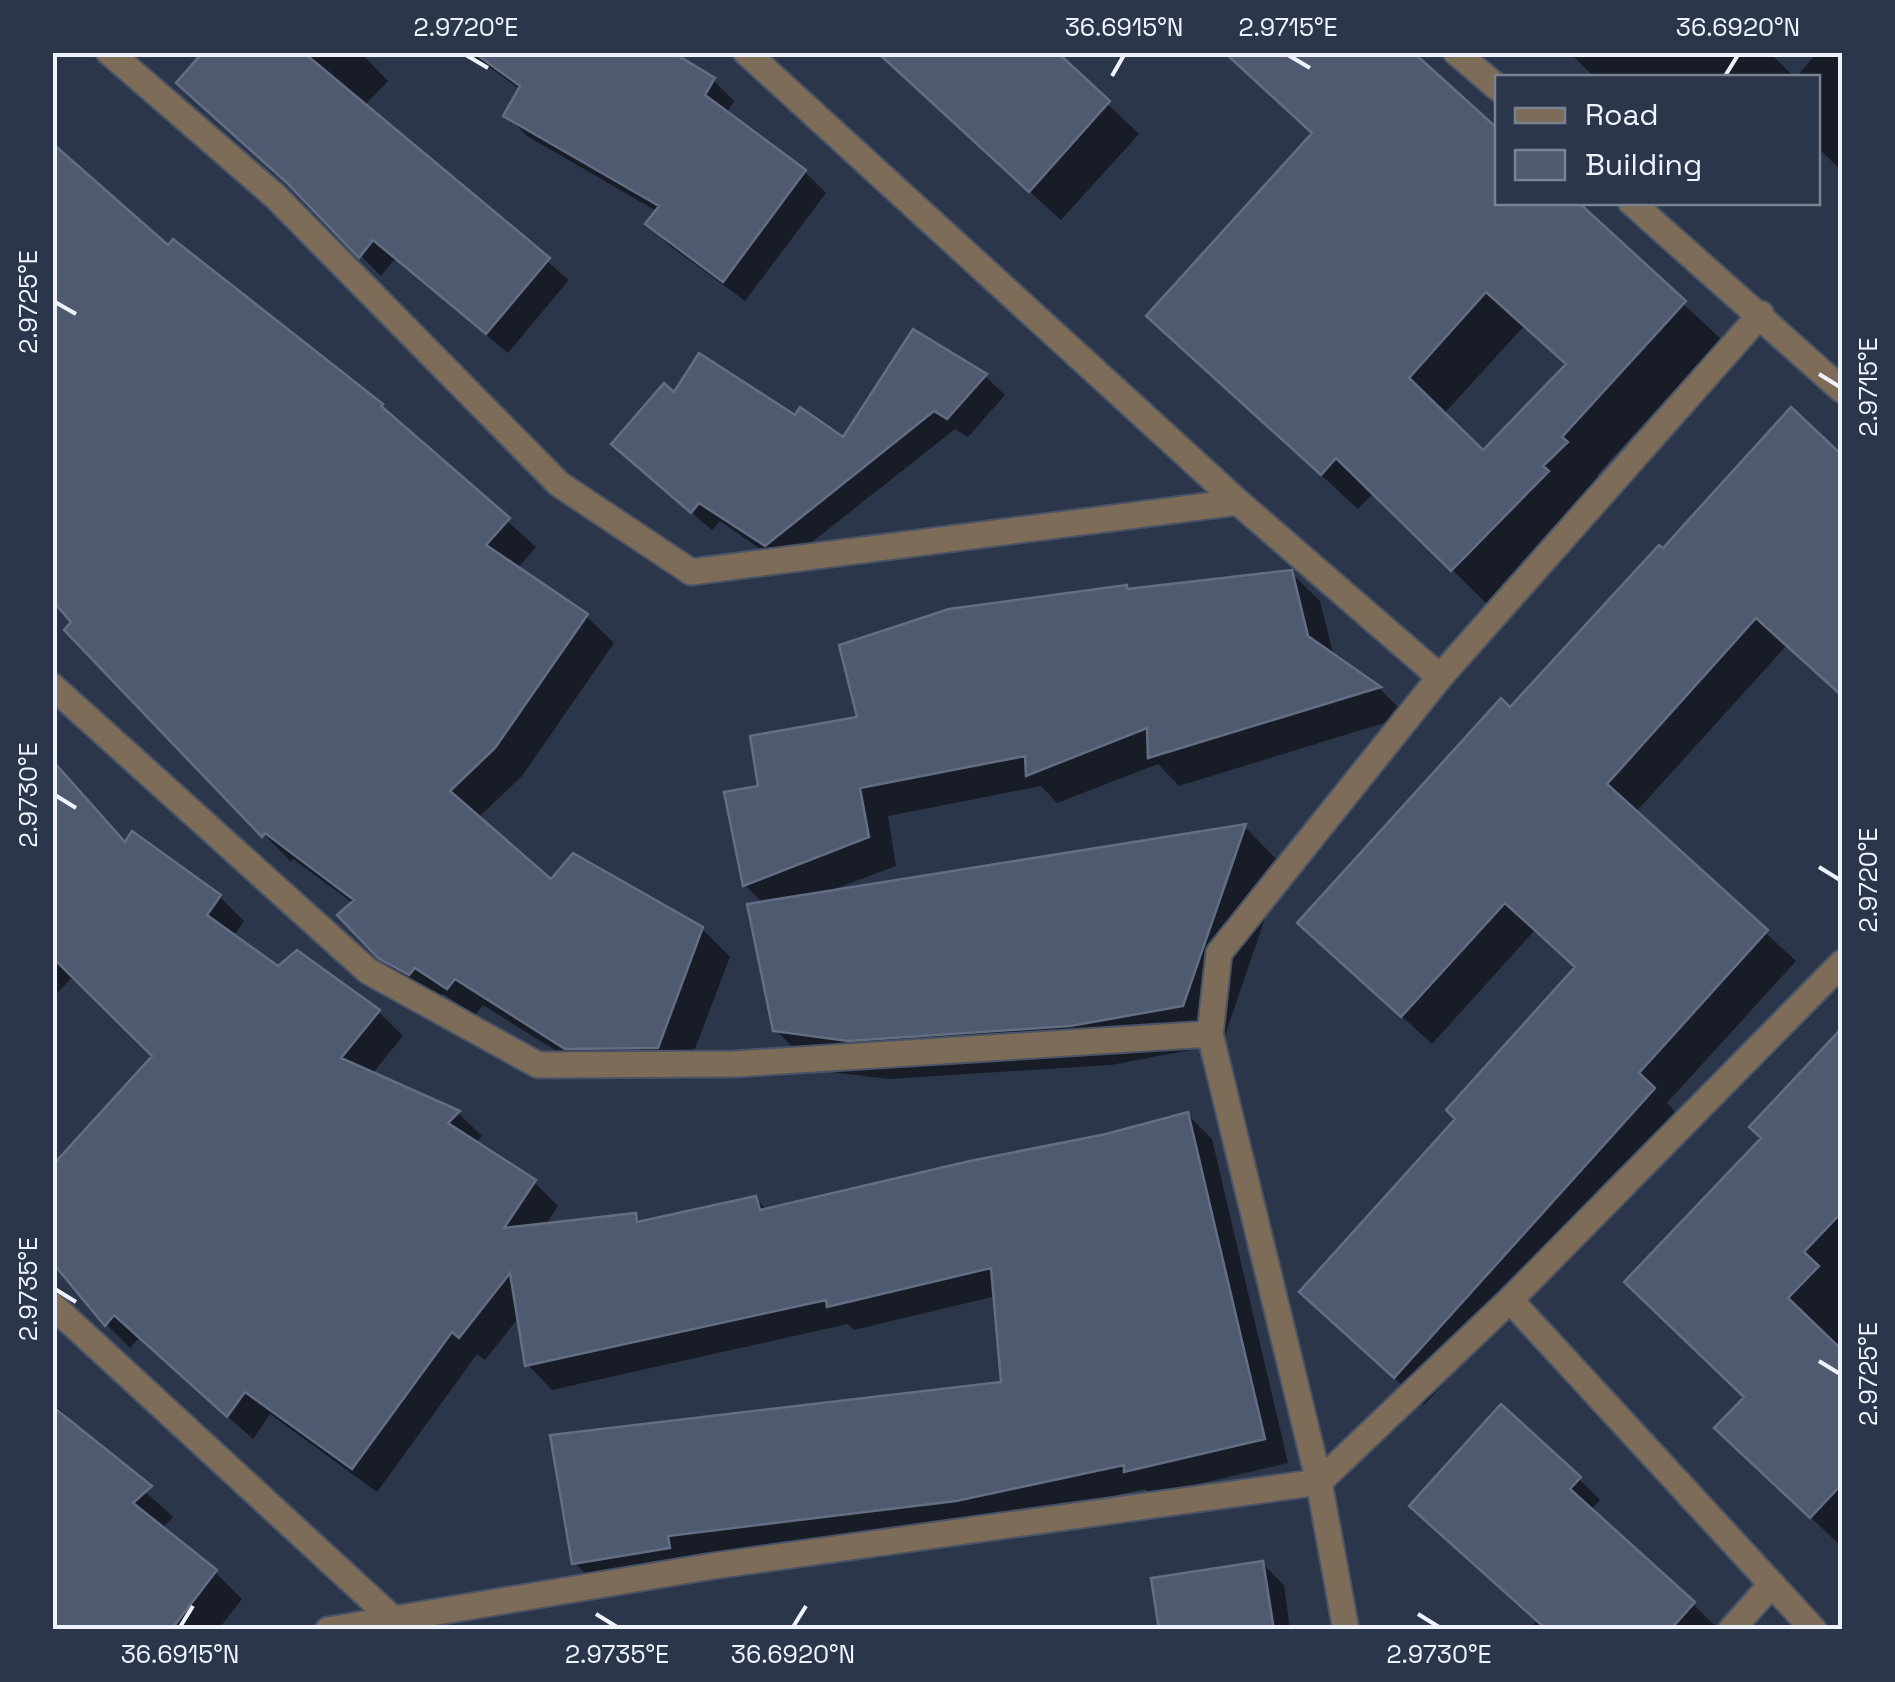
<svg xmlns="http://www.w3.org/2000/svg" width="1895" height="1682" font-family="'Space Grotesk',sans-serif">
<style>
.shadow{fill:#0007;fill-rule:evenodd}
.building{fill:#4f5a70;stroke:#636e85;stroke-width:2.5;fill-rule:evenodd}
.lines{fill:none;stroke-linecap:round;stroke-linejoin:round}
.street-casing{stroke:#4b5467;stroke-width:29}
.street{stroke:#7d6c57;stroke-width:25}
.ticks{fill:none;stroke:#eef3fe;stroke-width:4}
.neatline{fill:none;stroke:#eef3fe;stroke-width:4}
.ticks-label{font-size:25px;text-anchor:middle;fill:#eef3fe}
</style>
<rect width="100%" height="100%" fill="#2c364a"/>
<path class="shadow" d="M206,52H360L388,81L364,106L569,280L508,353L395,259L381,276L304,198Z
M468,52H667L713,80L734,101L726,114L805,172L826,193L745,301L669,245L648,224L658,212L527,136L506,115L521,90Z
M877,52H1053L1139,134L1061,220Z
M1224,52H1410L1498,202H1574L1721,339L1597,475L1601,480L1488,605L1374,492L1358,509L1149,316L1314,135ZM1524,326L1568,366L1483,454L1443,415Z
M1577,52H1769L1795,78H1595L1573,56Z
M1818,52H1842V171L1818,148V78H1795Z
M168,249L372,398L536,547L517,569L586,616L614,643L522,776L478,818L552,883L702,929L730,957L685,1075H595L483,1005L475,1015L443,994L437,1001L409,985L380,956L354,904L293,859L291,862L67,630L74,622Z
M985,376L1005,395L968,437L955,429L783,565L720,521L712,530L634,463L675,396L795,418L844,440Z
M1791,411L1842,457V695L1787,645L1635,813L1796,961L1667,1103L1682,1119L1424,1405L1331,1320L1458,1120L1577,968L1535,930L1432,1044L1330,951L1510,710L1663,551Z
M1291,573L1320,601L1334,657L1380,689L1407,716L1179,786L1158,764L1057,803L1041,786L888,816L896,866L832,890L1245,827L1283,866L1222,1044L1111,1065L889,1079L815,1070L776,1030L764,904L745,885L761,789L860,719L1126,588L1129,591Z
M52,761L126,844L220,897L244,921L233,937L279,969L297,953L379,1012L403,1036L372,1074L458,1113L482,1136L475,1144L534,1182L558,1206L545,1226L635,1216L642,1223L756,1199L768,1211L1106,1136L1188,1115L1212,1139L1288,1463L1151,1495L1145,1489L981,1525L599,1588L575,1563L1004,1384L996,1296L854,1330L848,1324L552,1390L528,1365L520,1316L485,1360L477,1354L377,1492L270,1414L253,1439L139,1338L130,1348L106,1324L155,1056L74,975L52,999Z
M1841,1034L1842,1035V1547L1744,1454L1764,1138Z
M52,1402L72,1421L70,1423L173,1517L161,1529L215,1572L242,1599L218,1630H52Z
M1579,1479L1600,1500L1590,1511L1693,1604L1714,1625L1710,1630H1529L1537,1620L1433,1527Z
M1262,1563L1284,1585L1290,1630H1162Z"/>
<path class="building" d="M203,52H303L550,258L486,334L373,240L359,258L286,182L176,83Z
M473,52H672L715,78L705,95L806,170L723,282L645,224L659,206L503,116L520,86Z
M877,52H1057L1110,101L1029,192Z
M1224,52H1413L1498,129V202H1578L1686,301L1562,437L1568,442L1543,466L1549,471L1451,571L1336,458L1321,475L1146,316L1312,133ZM1486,292L1566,364L1483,450L1409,378Z
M52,143L168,245L173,239L383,404L381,406L510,518L486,545L588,614L495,748L450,791L551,879L573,853L703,927L658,1048L565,1049L455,979L447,989L415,968L409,975L378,958L337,915L354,900L265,833L262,837L64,630L71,622L52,600Z
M913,329L987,374L947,419L934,411L765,546L699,503L691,513L611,444L664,383L674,392L699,353L795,415L800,407L843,437Z
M1791,407L1842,455V696L1756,618L1607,784L1768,930L1639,1073L1655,1088L1394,1378L1299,1292L1455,1119L1446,1110L1575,967L1505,903L1401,1017L1297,923L1501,698L1510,707L1659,545L1663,548Z
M1292,570L1308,636L1381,687L1148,758L1147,728L1026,776L1025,756L860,788L869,837L743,886L724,792L758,786L750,736L857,717L839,645L949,609L1127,585V589Z
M52,760L125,842L132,831L221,895L207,915L278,966L297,950L380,1010L341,1058L460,1111L448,1123L536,1180L504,1228L636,1213L637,1222L756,1196L760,1210L970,1161L1106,1134L1188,1112L1265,1439L1124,1472V1465L956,1501L668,1536L670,1548L572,1564L550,1435L1001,1382L991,1268L827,1307L826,1300L525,1366L510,1273L459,1338L452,1332L352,1469L245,1392L227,1417L114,1315L105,1326L52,1262V1166L152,1056L52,957Z
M1246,824L1183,1006L1070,1026L848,1041L773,1031L747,904Z
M1842,1028V1212L1804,1252L1819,1266L1788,1298L1842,1350V1484L1810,1518L1714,1428L1744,1397L1624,1282L1761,1138L1749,1127Z
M1501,1404L1581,1477L1570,1489L1695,1602L1670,1630H1547L1409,1506Z
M52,1406L152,1486L133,1503L217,1570L171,1630H52Z
M1263,1561L1274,1630H1159L1151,1578Z"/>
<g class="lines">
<g class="street-casing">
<path id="street" d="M109,52L275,196L559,484L691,572L1238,502
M746,52L1238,502L1440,677
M1456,52L1498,88
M1631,202L1842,390
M1761,314L1440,677L1219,953L1210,1034L1319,1482L1510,1300L1842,963
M52,686L368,971L538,1065L734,1064L1210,1034
M1510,1300L1814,1630
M52,1305L393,1619
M328,1630L713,1566L1319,1482L1346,1630
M1731,1630L1771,1585"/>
</g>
<use href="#street" class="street"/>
</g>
<path class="ticks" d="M466,55L488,68M1288,55L1310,68M1112,76L1124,55M1725,76L1738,55M55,302L76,314M1819,374L1840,387M55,795L76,808M1819,867L1840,880M55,1289L76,1302M1819,1361L1840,1374M596,1614L617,1627M1418,1614L1439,1627M180,1627L193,1606M793,1627L806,1606"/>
<rect width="1895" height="1682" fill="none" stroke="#2c364a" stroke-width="110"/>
<rect x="1495" y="75" width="325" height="130" fill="#2c364a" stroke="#7a8292" stroke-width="2.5"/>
<rect x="1515" y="108" width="50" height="15" fill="#7d6c57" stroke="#7a8292" stroke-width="2.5"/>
<text x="1585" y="125" font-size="30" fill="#eef3fe">Road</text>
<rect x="1515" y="150" width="50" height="30" fill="#4f5a70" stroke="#7a8292" stroke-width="2.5"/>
<text x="1585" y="175" font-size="30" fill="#eef3fe">Building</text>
<rect x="55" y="55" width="1785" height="1572" class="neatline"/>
<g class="ticks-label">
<text x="466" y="36">2.9720°E</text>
<text x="1124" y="36">36.6915°N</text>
<text x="1288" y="36">2.9715°E</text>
<text x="1738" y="36">36.6920°N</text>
<text transform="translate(28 302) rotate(-90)" y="9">2.9725°E</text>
<text transform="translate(1868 387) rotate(-90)" y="9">2.9715°E</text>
<text transform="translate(28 795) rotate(-90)" y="9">2.9730°E</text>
<text transform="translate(1868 880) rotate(-90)" y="9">2.9720°E</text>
<text transform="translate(28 1289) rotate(-90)" y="9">2.9735°E</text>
<text transform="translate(1868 1374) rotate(-90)" y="9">2.9725°E</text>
<text x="180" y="1663">36.6915°N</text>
<text x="617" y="1663">2.9735°E</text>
<text x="793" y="1663">36.6920°N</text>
<text x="1439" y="1663">2.9730°E</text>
</g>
</svg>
